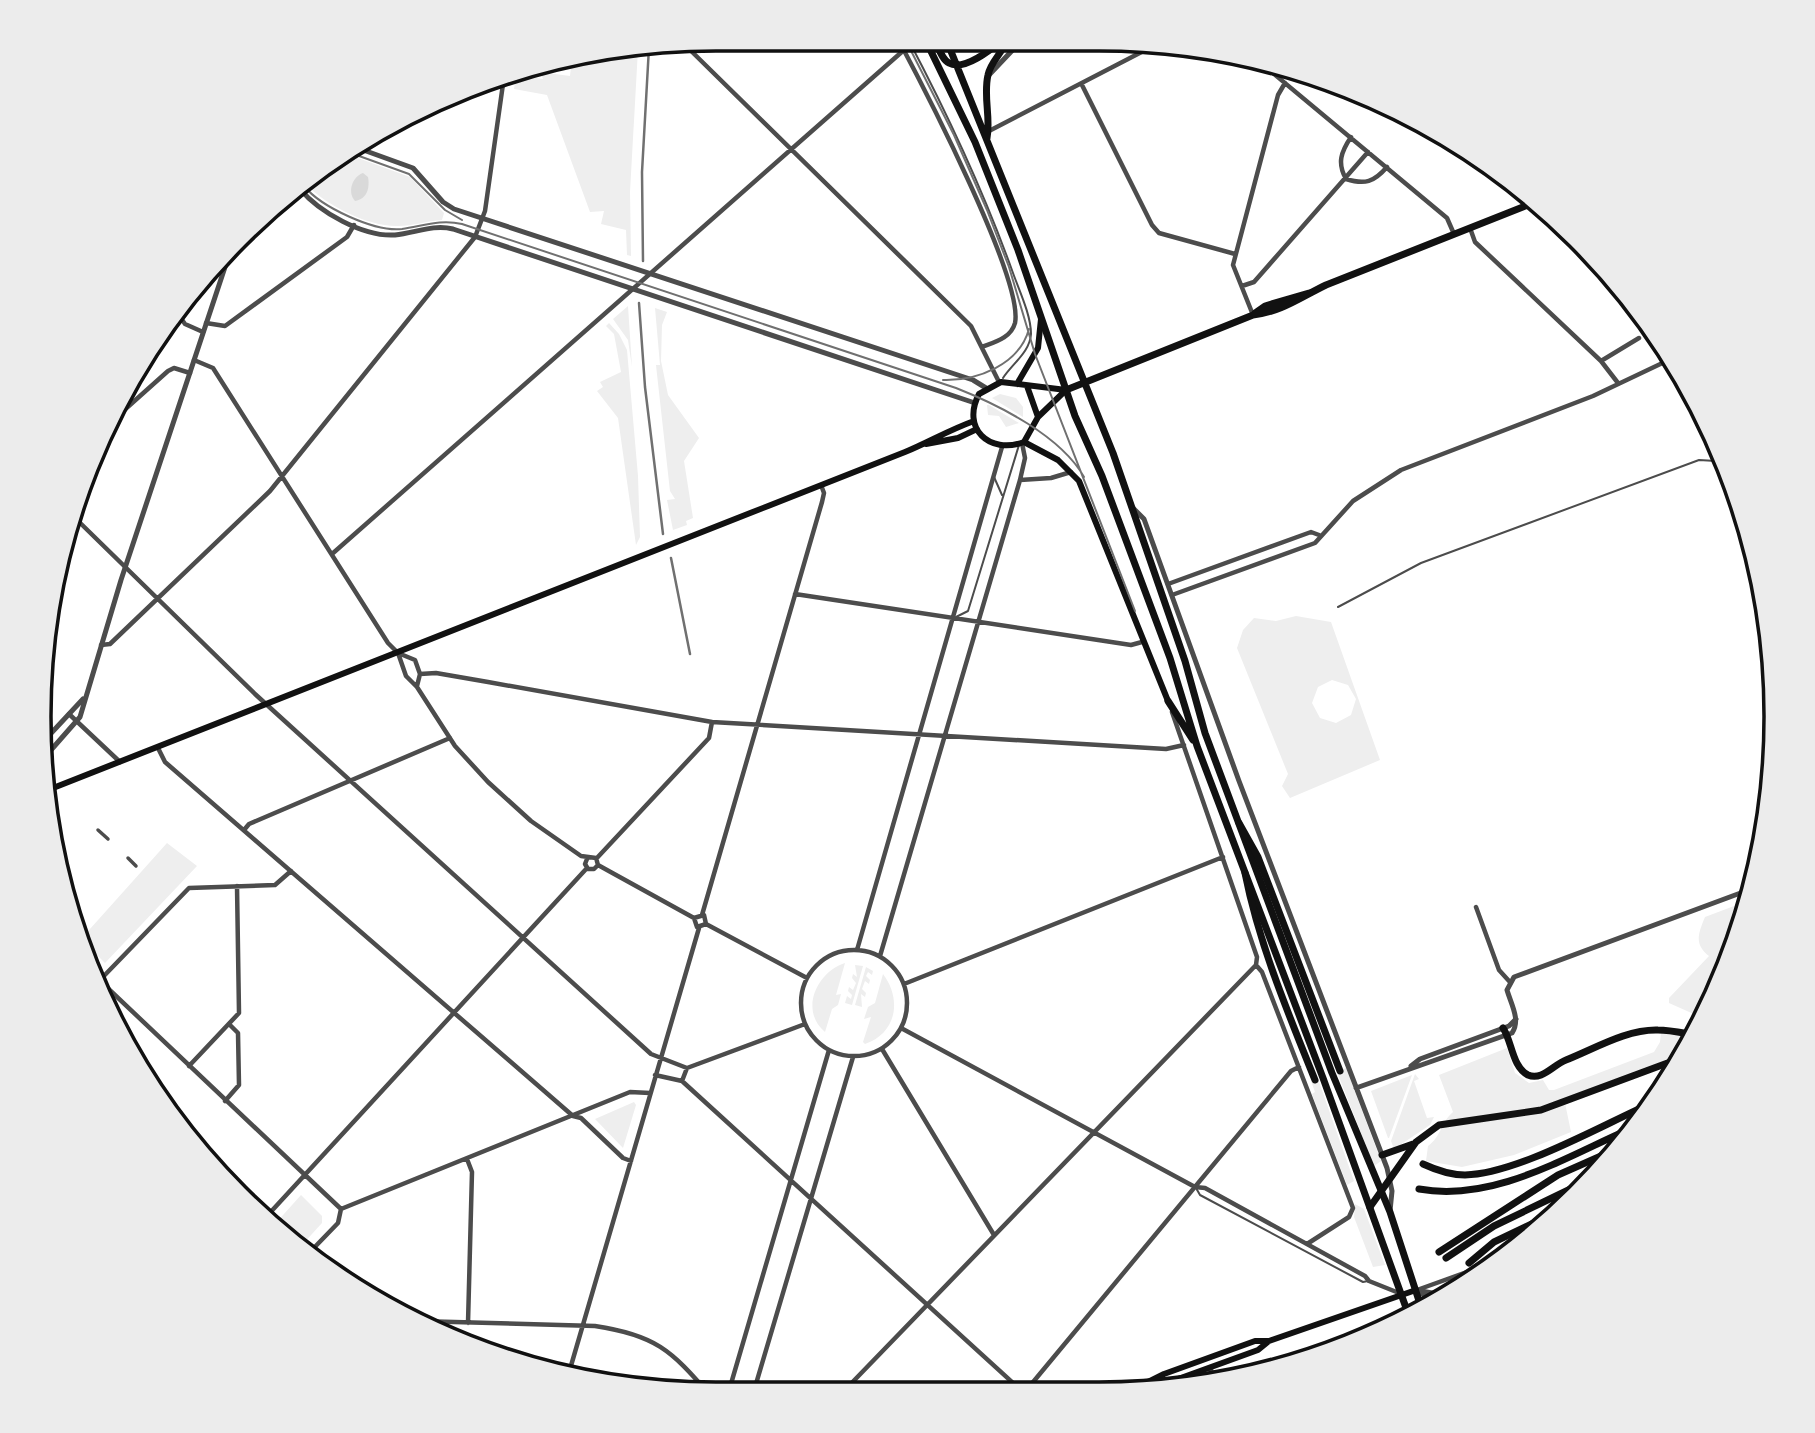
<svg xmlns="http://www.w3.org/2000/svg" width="1815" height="1433" font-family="'Noto Sans',sans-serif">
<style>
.green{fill:#eee;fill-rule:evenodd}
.water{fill:#d9d9d9}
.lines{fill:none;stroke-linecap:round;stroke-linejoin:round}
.service{stroke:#4c4c4c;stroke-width:2}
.pedestrian{stroke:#4c4c4c;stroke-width:3.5}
.minor{stroke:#4c4c4c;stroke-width:4.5}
.tertiary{stroke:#4c4c4c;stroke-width:5}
.secondary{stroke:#111;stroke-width:6}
.primary{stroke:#111;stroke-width:7}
.trunk{stroke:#111;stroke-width:7}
.tram{stroke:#707070;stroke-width:2}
.rail{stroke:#707070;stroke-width:2.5}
.rim{fill:none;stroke:#111;stroke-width:3.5}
</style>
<rect width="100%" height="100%" fill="#fff"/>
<path class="green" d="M638,49L630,192L631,256L627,255L626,230L601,224L604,211L590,212L547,95L514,89L516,75L543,79L540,72L570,76L572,58Z
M347,154L410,177L444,213L442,220C427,221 413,226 398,226C369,227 325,205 306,184Z
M628,306L632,367L628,340L613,319Z
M655,308L667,312L662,325L661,361L668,395L699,438L684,461L693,518L686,521L687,525L673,530L667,500L675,499L670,491L656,365H660Z
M609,323L619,334L627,350L638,476L640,537L636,545L618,418L597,391L603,387L600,382L621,372L614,334L606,326Z
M1000,394L1016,398L1023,407V417L992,398Z
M987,405H989L1019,423L1006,427L999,416L988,415Z
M1296,616L1331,622L1380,760L1290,798L1282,786L1288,774L1237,648L1243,630L1254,618L1276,621ZM1332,680L1348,685L1356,699L1351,715L1336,723L1320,718L1312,703L1318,687Z
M167,843L197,866L105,963L81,939Z
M1750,900L1705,1019L1669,1003V998L1709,956C1694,944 1698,934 1705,917Z
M845,963L836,995L841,994L838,1005L832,1009L825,1032C799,1010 817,972 845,963Z
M855,965L863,966L852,1005L845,1003L847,996L851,999L852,995L848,991L849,987L853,990L856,983L852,978L853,974L857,977Z
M866,967L873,971L872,975L868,972L866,976L870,980L869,984L865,981L862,989L866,993L865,997L861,994L862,1007L855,1005Z
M883,974C902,999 897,1033 865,1044L863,1042L871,1017L864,1019L868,1007L875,1003Z
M1661,1033L1694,1036L1684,1052L1565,1103L1571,1132L1514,1155L1462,1167L1426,1161L1428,1146C1441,1137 1441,1122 1453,1112L1439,1075L1507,1048L1515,1073L1529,1083L1543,1080L1549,1090H1554L1654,1052L1660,1042Z
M1346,1068L1381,1161L1374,1166L1337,1072Z
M1415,1074L1419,1079L1414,1081L1427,1118L1434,1117L1430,1125L1394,1149L1391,1141Z
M1412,1075L1389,1138H1388L1371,1091Z
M1318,1079L1354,1181L1347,1185L1312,1094L1315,1092L1311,1081Z
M634,1102L636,1105L623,1148L595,1119Z
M301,1195L322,1216V1223L301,1246L281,1229L283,1225L280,1228L275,1224Z
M1355,1204L1364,1209L1385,1265L1373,1267L1354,1217Z"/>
<path class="water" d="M363,173L368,177C370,188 367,199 355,201C347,192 352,177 363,173Z"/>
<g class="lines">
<path class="service" d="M908,39C948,115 984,192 1013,273C1019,290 1031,315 1031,334C1030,352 1012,364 1003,378
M994,477L1002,495
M1338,607L1421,563L1699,460L1716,461
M956,617L968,611L1019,445
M1196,1188L1200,1195L1363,1282L1368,1281"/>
<path class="pedestrian" d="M98,830L108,839
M128,858L136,866"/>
<path class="minor" d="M898,39C923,86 1024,280 1015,323C1011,338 995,342 982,347
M683,43L971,326L999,382
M1262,64L1447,218L1454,234
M1082,85L1152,225L1159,233L1235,254
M989,131L1159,43
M1351,137C1341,152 1337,163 1346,179C1365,185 1374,182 1387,167
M1470,228L1475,242L1601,361L1618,383
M1242,286L1254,282L1368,152
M178,314L185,324L203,332
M1253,315L1233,265L1278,95L1285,83
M206,323L225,326L347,237L354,225
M194,360L213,368L388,643L398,653L415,660L420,674L417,686
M1601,361L1639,338
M112,421L168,371L174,368L190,373
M1020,480L1051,478L1071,472
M72,515L255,694L651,1054L687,1068
M332,554L904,50
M1168,584L1311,532L1319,535
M795,594L1131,645L1142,642
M1172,595L1315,543L1353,501L1401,470L1593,396L1673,358
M101,645L110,644L270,491L475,237L485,211L504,77
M398,653L406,676L417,687L455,746L488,782L531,821L581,856L596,858L598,865L607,870L694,918L704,915L706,924L807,978
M420,674L436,673L488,682L712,722L1166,749L1184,745
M69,714L120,762
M158,748L165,762L573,1116L581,1118L623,1158L631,1161
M244,830L249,824L450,738
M587,859L585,864L588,869H594L598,865
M596,859L709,738L712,722
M1476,907L1499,970L1509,981
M702,915L822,502L824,493L821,485
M694,918L697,927L706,924
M801 1003a53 53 0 1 1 106 0a53 53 0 1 1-106 0Z
M857,950L1002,447
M880,956L1020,480L1025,458L1022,443
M1256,965L1262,972L1353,1208L1349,1217L1307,1244
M97,978L341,1209
M100,980L189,888L275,885L291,871
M904,984L1223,857
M901,1028L1195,1187L1205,1188L1365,1276L1369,1281L1399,1293
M882,1049L994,1235
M189,1066L239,1013L237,886
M687,1068L805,1024
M655,1075L682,1081L1024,1393
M682,1081L687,1068
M225,1101L239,1085L238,1033L229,1024
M467,1159L472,1172L468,1323
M341,1209L630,1092L650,1093
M267,1216L587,868
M309,1253L338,1223L341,1209
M1417,1290L1495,1262
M417,1321L595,1326C655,1335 671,1350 709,1394
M1210,1367L1215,1381
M568,1376L699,928
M1024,1393L1291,1071L1299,1067
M728,1394L829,1050
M753,1394L853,1057
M841,1394L1256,965L1257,957L1172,712"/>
<path class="tertiary" d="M989,75L1022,40
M355,147L413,168L443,202L454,209L973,380L986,388
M300,189C319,212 363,237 395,235C415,233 433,224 453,229L975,403
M1133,508L1144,519L1239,781L1387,1168L1392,1191L1390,1211
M42,743L83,699
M44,758L80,717L121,580L233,243
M49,796L51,812
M1411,1066L1420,1059L1509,1026L1516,1019
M1356,1088L1512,1033C1521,1020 1511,1004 1507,990L1514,977L1754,888
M1468,1281L1471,1272
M1416,1290L1448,1296
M1421,1293L1438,1303"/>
<path class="secondary" d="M1001,382L1066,390L1038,417L1024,442C989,455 961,428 979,394Z
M1017,384L1038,348L1041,319
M1027,386L1038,417
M1024,442L1058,460L1079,481L1168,701
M926,444L958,438L977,429
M48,790L905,452C929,442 949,430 974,421
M1138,1388L1167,1383L1258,1350L1269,1341L1416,1290
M1126,1393L1164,1374L1255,1341H1269"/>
<path class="primary" d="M925,39L975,142L1018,250L1075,416L1102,476L1170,658L1197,746L1323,1078L1409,1316
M934,39C938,46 942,60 949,63C964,72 993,48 1004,39
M946,39L1113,453L1185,661L1205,733L1332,1073L1390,1212L1422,1310
M987,138C991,118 983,96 988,75C991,60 1004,53 1006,39
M1255,313L1265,306L1309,293
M1066,390L1253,315C1281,312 1301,297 1326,285L1538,201
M1168,701L1193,740"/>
<path class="trunk" d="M1239,823L1258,857L1340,1071
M1245,873C1259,944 1288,1013 1315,1080
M1503,1028C1512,1041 1512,1067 1528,1075C1542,1081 1553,1065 1566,1060C1594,1049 1627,1029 1658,1030C1670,1030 1683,1033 1695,1035
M1382,1155L1413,1144
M1423,1164C1436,1170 1450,1175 1465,1175C1517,1174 1602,1125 1652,1103
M1419,1189C1496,1203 1570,1154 1639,1125
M1370,1207L1416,1142L1439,1125L1541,1110L1681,1058
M1439,1252L1558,1175L1619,1148
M1497,1254L1512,1243L1544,1227
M1446,1258L1494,1226L1587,1181
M1469,1263L1494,1242L1561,1210"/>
<path class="tram" d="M905,39L954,135L987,210L1009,267L1035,354L1135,611
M348,152L409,174L445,210L462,220
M304,186C321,207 374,232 402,229C423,226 440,219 462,224L956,388C999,405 1061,436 1084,477
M943,380C977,381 1019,365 1029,329"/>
<path class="rail" d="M643,261L642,172L649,47
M639,303L645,387L663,534
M671,558L690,654"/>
</g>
<path d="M0 0H1815V1433H0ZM716 51H1099A665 665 0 0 1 1764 716V717A665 665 0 0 1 1099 1382H716A665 665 0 0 1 51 717V716A665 665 0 0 1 716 51Z" fill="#ececec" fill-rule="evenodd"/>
<path class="rim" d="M716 51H1099A665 665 0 0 1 1764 716V717A665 665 0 0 1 1099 1382H716A665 665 0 0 1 51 717V716A665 665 0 0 1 716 51Z"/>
</svg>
